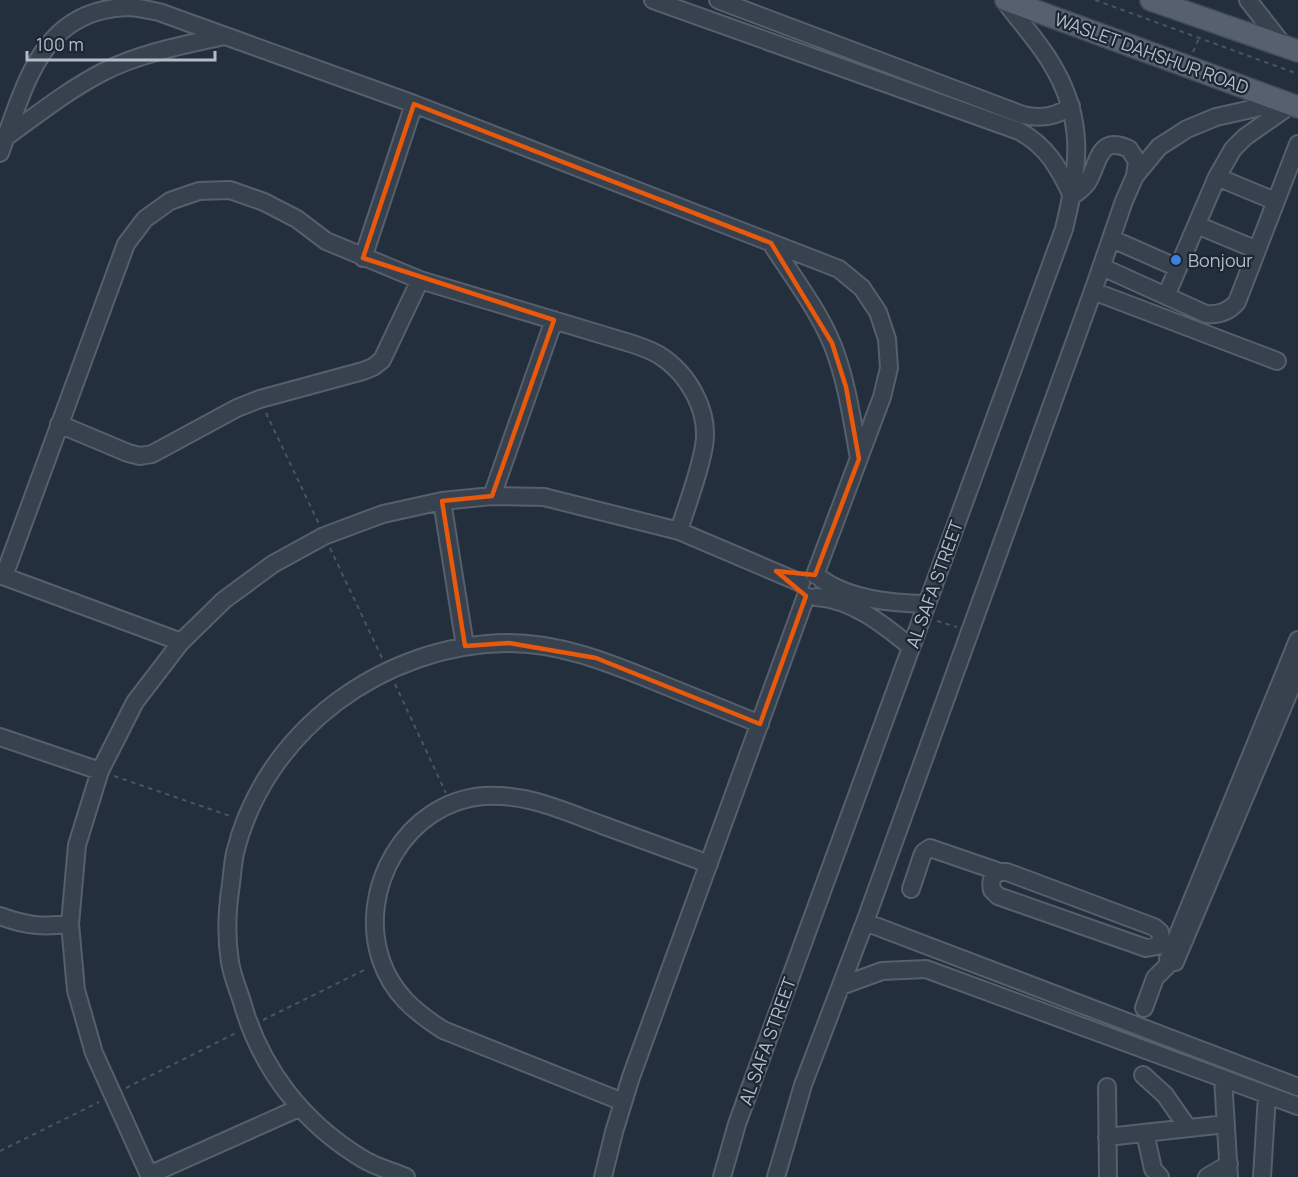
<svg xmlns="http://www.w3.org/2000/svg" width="1298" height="1177" font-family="Manrope,sans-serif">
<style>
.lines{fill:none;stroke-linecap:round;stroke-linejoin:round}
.minor-casing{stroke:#565f6c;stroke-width:20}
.major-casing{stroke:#414a57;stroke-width:24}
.path{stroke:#44595c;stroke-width:2;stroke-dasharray:4.5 4.5;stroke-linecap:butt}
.minor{stroke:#38414e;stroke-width:16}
.major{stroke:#56606e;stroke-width:21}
.marked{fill:none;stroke:#e8590c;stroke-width:4.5;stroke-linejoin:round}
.shop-dot{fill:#3f7fe0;stroke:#1d2633;stroke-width:2}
.labels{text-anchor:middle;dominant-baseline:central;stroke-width:4.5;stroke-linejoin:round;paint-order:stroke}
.street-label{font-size:18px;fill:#b4bcc9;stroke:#1d2633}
.poi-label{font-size:18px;fill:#b4bcc9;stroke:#1d2633;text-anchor:start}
</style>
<rect width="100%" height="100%" fill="#242f3e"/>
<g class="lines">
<g class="minor-casing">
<path id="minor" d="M653,0L1019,131C1047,146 1059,168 1072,196C1078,192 1083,188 1087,183C1099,165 1097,134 1129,149L1137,161L1135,176
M718,0L1023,115C1041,119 1056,117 1071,106
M1248,0L1283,45
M6,137C38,114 68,90 103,72C140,53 184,45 224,36
M0,153C25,87 40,10 127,7C137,7 148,10 159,12L414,104L839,269L862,288L878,312L887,339L889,368L882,397L815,575
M1217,177L1275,201
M1197,225L1257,250
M1112,239L1178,268
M771,243C792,276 818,309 833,346C847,382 852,420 859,458
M363,258L414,104
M1102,267L1206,314C1219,315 1229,312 1237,302L1298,144
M1093,291L1277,361
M1166,296L1217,177L1233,149L1245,137L1292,104
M59,424L128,453L140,456L152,454L237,408L260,399L363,371L373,367L382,360L420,280
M492,496L554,320
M442,501L465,646
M0,575L181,642
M4,576L126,244L145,219L170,201L199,191L230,190L264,202L297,219L326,241L420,280L633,344C641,347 651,350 659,355C688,373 710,411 704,446C699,475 687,504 679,531
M821,579C851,600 892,603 927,604
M816,597C852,599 884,625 911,647
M1298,640L1168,959L1170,963L1175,962L1298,671
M0,737L100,771
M1000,872H1007L1154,927L1160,932L1161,940L1157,946L1146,948L998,896L992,890C990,881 992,875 1000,872Z
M911,889L922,856L924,852L930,848L1000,872
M0,916C27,926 42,927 70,924
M865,922L1298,1087
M841,986L882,971L926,969L1298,1106
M1144,1008L1155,978L1170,963
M1143,1075L1165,1095L1188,1128
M1223,1078L1229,1177
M1107,1087L1108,1177
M623,1102L443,1030C415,1012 392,993 381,960C357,889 406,802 484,796C526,793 564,811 602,825C638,838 673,851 709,864
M1145,1133L1153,1169L1160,1177
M1107,1137L1226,1124
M149,1175L299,1108
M150,1177L94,1053L76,990L70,924L77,845L100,771L135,702L181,642L224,600L273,564L324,536L383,514L442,501L492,496L544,497L679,531L801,583
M406,1177C392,1171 376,1167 363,1159C303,1123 261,1069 242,1002C238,989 232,975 230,962C226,937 227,909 231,884C232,874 233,863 235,853C265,730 384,644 508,643C560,643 607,662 654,681C689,695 725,710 760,724
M603,1177L614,1132L631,1077L806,596
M722,1177L737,1124L760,1061L1064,229C1079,168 1086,120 1051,63C1038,41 1019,21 1004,0
M776,1177L803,1085L865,922L1093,291L1124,201L1135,176L1159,147L1187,129L1216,117L1283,102
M1207,1177L1229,1164
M1262,1177L1267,1095"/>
</g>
<g class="major-casing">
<path id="major" d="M1006,0L1298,107
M1151,0L1298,51"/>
</g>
<path class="path" d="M1095,0L1298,74
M1193,52L1199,38
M266,413L319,524
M330,548L383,660
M937,621L957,627
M395,684L446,793
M114,776L233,817
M263,1020L368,968
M126,1088L236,1033
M0,1151L99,1102"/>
<use href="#minor" class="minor"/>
<use href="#major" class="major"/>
</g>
<path class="marked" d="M414,104L771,243L832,343L846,387L859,459L815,575L776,571L806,596L760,724L596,658L509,643L465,646L442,501L492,496L554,320L363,258Z"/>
<circle class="shop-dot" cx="1176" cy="260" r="6"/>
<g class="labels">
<g class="street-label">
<text transform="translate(1152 53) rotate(20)">WASLET DAHSHUR ROAD</text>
<text transform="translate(934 584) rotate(-70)">AL SAFA STREET</text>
<text transform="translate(767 1041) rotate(-70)">AL SAFA STREET</text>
</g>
<g class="poi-label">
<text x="1188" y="260">Bonjour</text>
</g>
</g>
<path d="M27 51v9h188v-9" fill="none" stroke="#b4bcc9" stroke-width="3"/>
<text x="36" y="51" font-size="18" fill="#b4bcc9" stroke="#1d2633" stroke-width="4.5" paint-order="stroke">100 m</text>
</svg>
